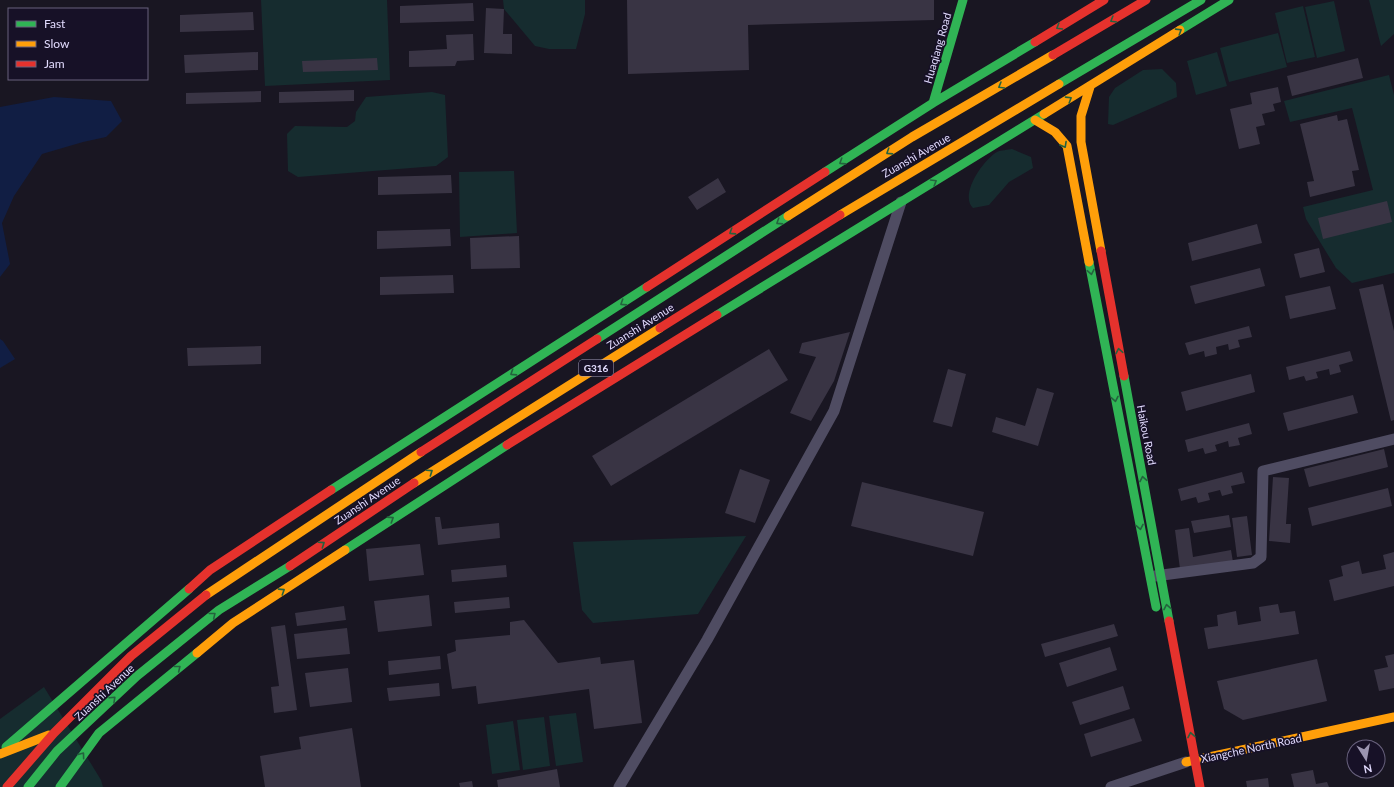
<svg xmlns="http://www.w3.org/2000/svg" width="1394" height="787" font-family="Lato,sans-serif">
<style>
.green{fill:#162c2f}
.water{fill:#111e44}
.building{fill:#393444}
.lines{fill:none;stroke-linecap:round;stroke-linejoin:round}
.street{stroke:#4f4c62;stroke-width:11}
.fast{stroke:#30b455;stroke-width:9}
.slow{stroke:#ff9f0a;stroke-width:9}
.jam{stroke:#e5322d;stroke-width:9}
.oneway{stroke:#24623e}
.labels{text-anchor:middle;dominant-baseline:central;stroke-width:3.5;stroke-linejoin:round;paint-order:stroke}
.shield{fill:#171127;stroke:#a49ebd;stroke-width:1}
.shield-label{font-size:10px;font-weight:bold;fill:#e1dafd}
.street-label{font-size:11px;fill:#e1dafd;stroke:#171127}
</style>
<rect width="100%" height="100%" fill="#191622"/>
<path class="green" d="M261,0H387L390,80L265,86Z
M503,0H585V14L576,49H549L535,46L504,9Z
M1369,0H1394V34L1381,46Z
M1334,1L1345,51L1317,58L1305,7Z
M1303,6L1315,57L1287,63L1275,13Z
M1278,33L1287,67L1229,82L1220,48Z
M1217,52L1227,86L1196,95L1187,61Z
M1162,69L1176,83L1177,97L1113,125L1108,124L1109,97L1115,88L1143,70Z
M1389,75L1394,95V273L1352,283L1336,268L1306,219L1303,207L1373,190L1352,108L1290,122L1284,101Z
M432,92L445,95L448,157L436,166L298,177L288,171L287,134L295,126L347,127L355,121L356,112L366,97Z
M1012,149L1031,157L1033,168L1009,182L989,205L973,208C959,195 983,160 997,152C1001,150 1008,150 1012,149Z
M514,171L517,233L460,237L459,172Z
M746,536L698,614L593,623L582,610L573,542Z
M44,687L101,780L103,787H0V719Z
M576,713L583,762L556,766L549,716Z
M544,717L550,766L523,770L517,720Z
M513,721L520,770L492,774L486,725Z"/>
<path class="water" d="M54,97L111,101L122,121L106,137L83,142L42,154L14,196L2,223L10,264L0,277V107Z
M0,339L3,341L15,359L0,368Z"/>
<path class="building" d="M627,0H934V20L748,25L749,70L628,74Z
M473,3L474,21L400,23V6Z
M486,8L504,9L503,34H512V54L484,53Z
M253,12L254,30L180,32V15Z
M473,34L474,60L457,61L455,66L409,67V51L447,49L446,35Z
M258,52V70L185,73L184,55Z
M377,58L378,70L303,72L302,61Z
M1358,58L1363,78L1292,96L1287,76Z
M1278,87L1281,102L1273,104L1275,111L1262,114L1265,125L1256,127L1260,144L1239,149L1230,109L1252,104L1250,93Z
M354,90V101L279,103V92Z
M261,91V102L186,104V93Z
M1337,115L1338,121L1347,119L1359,170L1352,171L1355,186L1310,197L1307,182L1314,181L1300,124Z
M451,175L452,193L378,195V177Z
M718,178L726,192L697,210L688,197Z
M1387,201L1392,222L1323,239L1318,218Z
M1257,224L1262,243L1192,261L1188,243Z
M450,229L451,246L377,249V231Z
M519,236L520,268L471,269L470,238Z
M1319,248L1325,272L1300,278L1294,254Z
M1260,268L1265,286L1195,304L1190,286Z
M453,275L454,293L380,295V277Z
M1383,284L1394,331V420L1391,421L1359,289Z
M1330,286L1336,309L1290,319L1285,296Z
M1249,326L1252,337L1238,340L1240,347L1229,350L1228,344L1216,347L1217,354L1205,357L1204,351L1189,355L1185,343Z
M850,332L834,381L811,421L790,413L816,357L799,353L802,343Z
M261,346V364L188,366L187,348Z
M769,349L788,380L611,486L592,456Z
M1350,351L1353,361L1339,365L1341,372L1330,375L1329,369L1316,372L1318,378L1306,381L1304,376L1289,380L1286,367Z
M948,369L966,374L952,427L933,422Z
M1251,374L1255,392L1186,411L1181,392Z
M1037,388L1054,393L1038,446L992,432L996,417L1025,426Z
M1353,395L1358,413L1288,431L1283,413Z
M1249,423L1252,434L1238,438L1240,445L1229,447L1228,441L1215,445L1217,451L1205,454L1203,448L1188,452L1185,440Z
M1384,449L1388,467L1309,487L1304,469Z
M740,469L770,480L755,523L725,513Z
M1242,472L1245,483L1231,486L1233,493L1222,496L1220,490L1208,493L1210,500L1198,503L1196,497L1181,501L1178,489Z
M1273,477L1289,478L1286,524H1291L1290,543L1269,541Z
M862,482L984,512L973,556L851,526Z
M1388,488L1392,506L1312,526L1308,508Z
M1229,515L1231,527L1194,533L1191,521Z
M1247,516L1252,555L1237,557L1232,518Z
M435,517H440L442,529L499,523L500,538L438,545Z
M1189,528L1193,557L1231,550L1233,562L1180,569L1175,530Z
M420,544L424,575L369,581L366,549Z
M1394,552V586L1334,601L1329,580L1343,576L1341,566L1359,561L1362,574L1386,569L1383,555Z
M506,565L507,577L452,582L451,570Z
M429,595L432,626L378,632L374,601Z
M509,597L510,608L455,613L454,602Z
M1278,604L1280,613L1295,611L1299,634L1208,649L1204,628L1218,626L1217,615L1236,611L1238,625L1261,621L1259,607Z
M344,606L346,620L297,626L295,613Z
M524,620L558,663L600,657L601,664L634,660L642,723L594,729L589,689L478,704L476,686L452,689L447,654L456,651L455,640L510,635V622Z
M1114,624L1118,636L1045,657L1041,644Z
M285,625L297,710L274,713L271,687L279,686L271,627Z
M347,628L350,654L297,659L294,634Z
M1110,647L1117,670L1067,687L1059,663Z
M1394,654V688L1379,691L1374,670L1388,667L1385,656Z
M440,656L441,669L389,675L388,661Z
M1317,659L1327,701L1243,720L1224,709L1217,681Z
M348,668L352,702L310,707L305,673Z
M439,683L440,696L389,701L387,688Z
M1123,686L1130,709L1080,725L1072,702Z
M1134,718L1142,741L1091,757L1084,734Z
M352,728L361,787H265L260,756L301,749L299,737Z
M557,769L560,787H498L497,780Z
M1313,770L1316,784L1327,782L1329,787H1294L1291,774Z
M1268,778L1269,787H1247L1246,781Z
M472,781L473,787H460L459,783Z"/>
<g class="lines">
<path class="street" d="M1155,576L1253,563L1261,557L1263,471L1394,439
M619,787L707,640L834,411L901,202
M1111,787L1186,762"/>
<path class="fast" d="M1180,30L1229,0
M1059,84L1201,0
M933,103L963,0
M825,172L933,103L1035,42
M1089,262L1156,607
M717,315L1044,114
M597,339L788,216
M1124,376L1169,621
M331,490L647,287
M345,550L507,445
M6,747L189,589
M28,787L57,751L137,676L219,610L290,566
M60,787L99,733L197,653"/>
<path class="slow" d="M1090,87L1081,116V142L1101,251
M1044,114L1180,30
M1035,120L1055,132L1067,146L1089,262
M840,215L1059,84
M788,216L912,137L1053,55
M414,483L660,328
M206,595L421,452
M197,653L233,623L345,550
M0,754L49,735
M1186,762L1394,717"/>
<path class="jam" d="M1035,42L1104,0
M1053,55L1146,0
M1101,251L1124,376
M647,287L825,172
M660,328L840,215
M507,445L717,315
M421,452L597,339
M290,566L414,483
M189,589L210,570L331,490
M1169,621L1200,787
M7,787L54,733L131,656L206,595"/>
</g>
<defs><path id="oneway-chevron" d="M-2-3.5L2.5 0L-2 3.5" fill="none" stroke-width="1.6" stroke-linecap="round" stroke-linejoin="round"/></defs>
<g class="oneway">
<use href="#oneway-chevron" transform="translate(1113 20) rotate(149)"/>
<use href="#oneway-chevron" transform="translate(1059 27) rotate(149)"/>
<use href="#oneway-chevron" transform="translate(1179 31) rotate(-32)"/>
<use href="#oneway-chevron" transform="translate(1001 86) rotate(150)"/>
<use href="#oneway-chevron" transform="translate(1069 99) rotate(-32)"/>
<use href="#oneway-chevron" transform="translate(1064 145) rotate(61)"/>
<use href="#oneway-chevron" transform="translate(889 152) rotate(147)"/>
<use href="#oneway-chevron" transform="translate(842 162) rotate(147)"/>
<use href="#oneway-chevron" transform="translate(934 182) rotate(-31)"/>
<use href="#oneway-chevron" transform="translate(779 222) rotate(147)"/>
<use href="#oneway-chevron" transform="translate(732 232) rotate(147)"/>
<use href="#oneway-chevron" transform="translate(1091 272) rotate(79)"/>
<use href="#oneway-chevron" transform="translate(623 303) rotate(147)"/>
<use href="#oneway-chevron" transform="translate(1119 351) rotate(-101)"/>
<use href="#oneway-chevron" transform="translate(513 373) rotate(147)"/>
<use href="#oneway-chevron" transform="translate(1115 399) rotate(79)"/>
<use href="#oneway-chevron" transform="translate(430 472) rotate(-34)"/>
<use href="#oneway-chevron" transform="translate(1143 479) rotate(-101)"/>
<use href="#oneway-chevron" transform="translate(391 519) rotate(-33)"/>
<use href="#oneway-chevron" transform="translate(1140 527) rotate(79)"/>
<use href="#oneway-chevron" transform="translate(322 544) rotate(-34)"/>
<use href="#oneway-chevron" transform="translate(282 591) rotate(-33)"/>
<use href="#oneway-chevron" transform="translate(1167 607) rotate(-101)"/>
<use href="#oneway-chevron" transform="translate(213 615) rotate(-39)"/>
<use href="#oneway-chevron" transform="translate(178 668) rotate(-39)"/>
<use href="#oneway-chevron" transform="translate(113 699) rotate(-43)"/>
<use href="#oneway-chevron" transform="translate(1191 735) rotate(-101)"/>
<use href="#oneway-chevron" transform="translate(82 755) rotate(-54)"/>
</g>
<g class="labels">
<rect class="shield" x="579" y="360" width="34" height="16" rx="3"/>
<g class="shield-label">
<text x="596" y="368">G316</text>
</g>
<g class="street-label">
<text transform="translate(937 48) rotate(-74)">Huaqiang Road</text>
<text transform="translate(916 155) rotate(-30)">Zuanshi Avenue</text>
<text transform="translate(640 326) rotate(-32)">Zuanshi Avenue</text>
<text transform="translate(1147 435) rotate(79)">Haikou Road</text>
<text transform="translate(367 500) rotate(-34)">Zuanshi Avenue</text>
<text transform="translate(104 692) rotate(-43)">Zuanshi Avenue</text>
<text transform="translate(1251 748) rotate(-12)">Xiangche North Road</text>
</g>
</g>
<rect x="8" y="8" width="140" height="72" fill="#171127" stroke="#68617d"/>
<rect x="16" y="21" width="20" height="6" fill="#30b455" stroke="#68617d"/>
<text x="44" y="28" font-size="12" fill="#e1dafd">Fast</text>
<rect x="16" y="41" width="20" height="6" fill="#ff9f0a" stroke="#68617d"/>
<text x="44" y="48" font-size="12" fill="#e1dafd">Slow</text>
<rect x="16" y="61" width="20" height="6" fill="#e5322d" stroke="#68617d"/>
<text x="44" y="68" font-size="12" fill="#e1dafd">Jam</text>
<g transform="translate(1366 759) rotate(169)"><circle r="19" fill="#171127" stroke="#68617d"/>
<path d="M0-3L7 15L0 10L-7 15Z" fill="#9b95b0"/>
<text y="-6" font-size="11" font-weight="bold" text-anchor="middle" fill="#e1dafd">N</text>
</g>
</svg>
